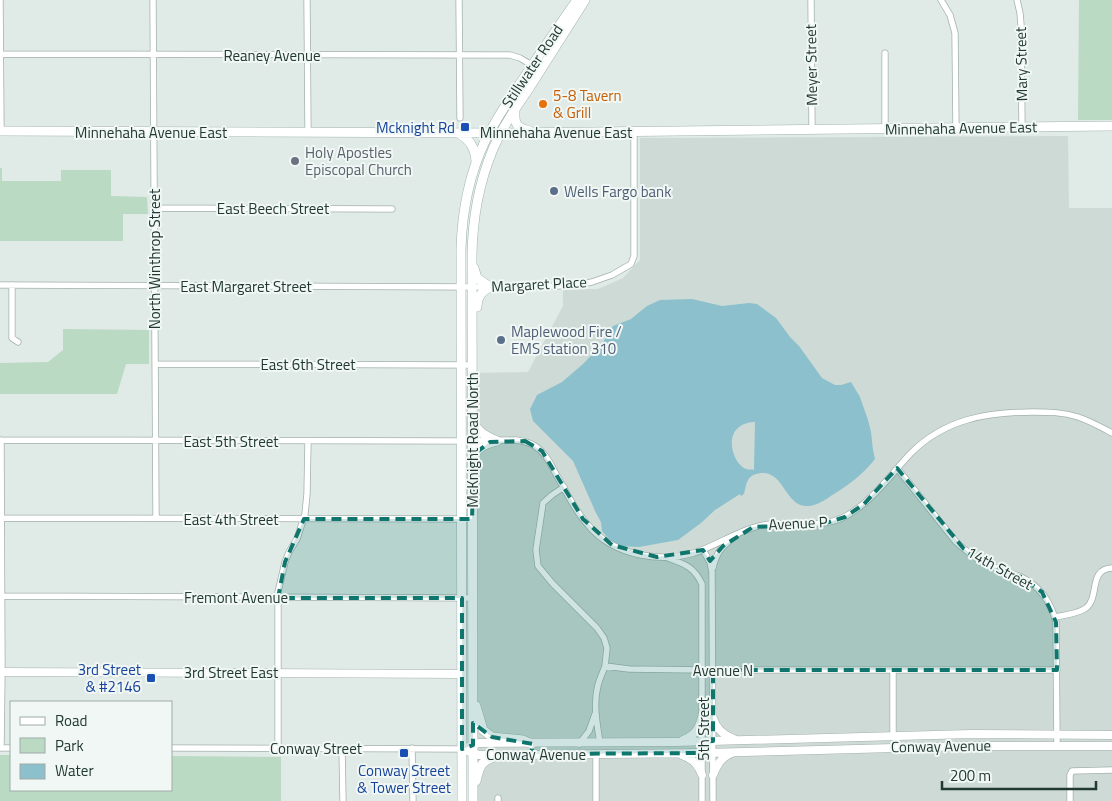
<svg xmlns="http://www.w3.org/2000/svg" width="1112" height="801" font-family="'Titillium Web',sans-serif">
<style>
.built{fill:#cedad5}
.green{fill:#badac4}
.water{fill:#8bc0cc;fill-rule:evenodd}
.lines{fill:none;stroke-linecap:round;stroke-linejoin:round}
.minor-casing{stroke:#a3b1ad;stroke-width:7}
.tertiary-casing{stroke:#a3b1ad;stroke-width:9}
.secondary-casing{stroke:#a0b5ae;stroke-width:10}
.minor{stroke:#fff;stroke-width:5.5}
.tertiary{stroke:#fff;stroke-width:8}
.secondary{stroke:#fff;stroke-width:9}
.marked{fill:#0f766e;fill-opacity:0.2;stroke:#0f766e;stroke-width:4;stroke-dasharray:10 6;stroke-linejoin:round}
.food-dot{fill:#e8710a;stroke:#f0f7f4;stroke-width:2}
.transit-dot{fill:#1a4fb4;stroke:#f0f7f4;stroke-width:2}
.worship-dot{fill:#6b7280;stroke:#f0f7f4;stroke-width:2}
.service-dot{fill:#5c6f8a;stroke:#f0f7f4;stroke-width:2}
.labels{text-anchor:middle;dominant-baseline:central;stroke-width:4;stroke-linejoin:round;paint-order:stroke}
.street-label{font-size:15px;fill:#223933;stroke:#f0f7f4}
.food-label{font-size:15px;fill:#c56008;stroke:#f0f7f4;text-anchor:start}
.transit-label{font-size:15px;fill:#164399;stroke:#f0f7f4;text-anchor:end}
.worship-label{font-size:15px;fill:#5b616d;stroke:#f0f7f4;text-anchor:start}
.service-label{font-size:15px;fill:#4e5e75;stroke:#f0f7f4;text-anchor:start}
</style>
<rect width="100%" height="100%" fill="#e0eae6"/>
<path class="built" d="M1068,136L1069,208H1112V801H476L475,373L528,372L563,306V289H598L623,278L640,260V138Z"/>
<path class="green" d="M1079,0H1112V120H1078Z
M0,168H2V181H61V170H111V196L147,197L148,214H123V241H0Z
M63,329L149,330V364H126L117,394H0V363L48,362L63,350Z
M0,755H11V790H171V756L281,757V801H0Z"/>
<path class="water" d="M692,299L722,306L749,303L757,304L776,318L790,337L799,346L822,378L835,385H841L851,382L860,397L868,420L871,432L873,450L875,459C862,475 851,483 834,494C826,499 816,507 806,506C785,505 784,471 761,473C746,475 747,483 744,494L741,496L740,494L715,510L701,523L678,540L639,547L619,546L613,544L602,531L601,522L596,513L573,461L533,421L530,409L537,395L562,382L583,364L602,344L613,326L631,319L647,306L660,300ZM754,422H755L754,470C752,469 749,470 746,469C735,465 728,444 734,433C735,430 740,426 742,425C746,423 750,422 754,422Z"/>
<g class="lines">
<g class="minor-casing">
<path id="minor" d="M0,0L1,131
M153,0L156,518
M307,0L308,132
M459,0L460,118
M811,0L812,130
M941,0L950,15L955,33L956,128
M1017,0L1020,13L1021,25L1022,128
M885,53V129
M0,54L510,55L520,58L535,67
M154,208L392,209
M0,285L477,287L557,286L577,285L592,282L612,275L631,264L634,256V131
M12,285V338L18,342
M155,364L471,365
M0,440L462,441L516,440C523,441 529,442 535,446C546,453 551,465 557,476C567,493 575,511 588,525C601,541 621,551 641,555C658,558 677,558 694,553C718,545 740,529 764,525C792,520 820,530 846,516C872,502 891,474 911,453C945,419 987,412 1033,412C1048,412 1063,412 1078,417C1090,421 1101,427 1112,433
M1,440L2,672L1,748
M897,468L956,542C965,550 974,558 985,563C996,569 1009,572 1021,577C1040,586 1051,603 1056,622L1057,745
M564,487L552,495L543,503L536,550L538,566L553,584L597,628L604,638L607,648L605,666L629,669L703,670H1057
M0,518L472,519
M703,550L710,562L712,572L713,801
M668,558C685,564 694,567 702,584V801
M713,568C716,554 721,547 732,539
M0,596L472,598
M1055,617C1064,615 1078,614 1086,608C1100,597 1088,569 1112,568
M893,670V736
M600,743C597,724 593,704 598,685C600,678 603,672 605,666
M579,744L589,731L595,714
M0,748H11
M171,748L462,749
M278,748V592L285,562L289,552L297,539L305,514L307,494L308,441
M342,748L343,801
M412,748L413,801
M596,754V801
M498,798V801
M1070,801V775L1072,771L1112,770"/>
</g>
<g class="tertiary-casing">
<path id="tertiary" d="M0,672L462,674
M713,718C716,729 723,735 734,739
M683,740C697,735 700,726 703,713
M470,746L479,743L676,742L971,734L1112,735
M462,749L479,755H499L703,753L970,746H1112
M682,755C693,759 698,764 702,775
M713,775C717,765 721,757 732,753"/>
</g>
<g class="secondary-casing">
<path id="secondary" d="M515,111C514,124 517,128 530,131
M0,131L500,133L1112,126
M458,133C470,140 475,147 476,162
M474,268L477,278L490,287C481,292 477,297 477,307
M472,420C477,432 486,436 497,441
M473,458C476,447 487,443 497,441
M476,706L483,730L492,737L523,740L532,744
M476,781C480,763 482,761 499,755
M462,801L461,249C462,212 469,175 485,141C495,121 508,101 521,82C539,55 558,27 577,0
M473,801L472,260C472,221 478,185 493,149C502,128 515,109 528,90C547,60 566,30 585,0"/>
</g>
<use href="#minor" class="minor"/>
<use href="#tertiary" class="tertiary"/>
<use href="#secondary" class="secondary"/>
</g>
<path class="marked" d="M525,441L542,451L583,519L612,545L657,557L703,550L710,561L723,546L753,527L823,524L845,517L864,504L897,468L964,549L983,563L1021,577L1042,592L1056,622L1057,670H713V741L703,742V753L531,754L533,744L492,737L473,723V745L462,749V598H278L285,562L304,519H472L474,454L490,442Z"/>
<circle class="food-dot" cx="543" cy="104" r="5"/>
<g class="transit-dot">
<rect x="460" y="122" width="10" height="10" rx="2.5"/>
<rect x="146" y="673" width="10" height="10" rx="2.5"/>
<rect x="399" y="748" width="10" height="10" rx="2.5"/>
</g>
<circle class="worship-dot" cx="295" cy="161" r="5"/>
<g class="service-dot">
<circle cx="554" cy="191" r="5"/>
<circle cx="501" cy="340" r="5"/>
</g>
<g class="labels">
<g class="street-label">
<text x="272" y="55">Reaney Avenue</text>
<text transform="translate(1021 64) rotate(-91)">Mary Street</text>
<text transform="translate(811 65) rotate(-91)">Meyer Street</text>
<text transform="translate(532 66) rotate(-56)">Stillwater Road</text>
<text transform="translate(961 128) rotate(-1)">Minnehaha Avenue East</text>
<text x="151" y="132">Minnehaha Avenue East</text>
<text x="556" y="132">Minnehaha Avenue East</text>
<text x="273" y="208">East Beech Street</text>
<text transform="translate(154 259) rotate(-90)">North Winthrop Street</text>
<text transform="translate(539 284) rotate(-3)">Margaret Place</text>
<text x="246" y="286">East Margaret Street</text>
<text x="308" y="364">East 6th Street</text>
<text transform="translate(472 440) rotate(-90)">McKnight Road North</text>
<text x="231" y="441">East 5th Street</text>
<text x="231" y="519">East 4th Street</text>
<text transform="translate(798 523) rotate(-3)">Avenue P</text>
<text transform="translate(1000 568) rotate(29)">14th Street</text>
<text x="236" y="597">Fremont Avenue</text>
<text x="723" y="670">Avenue N</text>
<text x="231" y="672">3rd Street East</text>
<text transform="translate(703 729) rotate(-90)">5th Street</text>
<text transform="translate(941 746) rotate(-1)">Conway Avenue</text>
<text x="316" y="748">Conway Street</text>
<text x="536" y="754">Conway Avenue</text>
</g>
<g class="food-label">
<text x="553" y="95">5-8 Tavern<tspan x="553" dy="17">&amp; Grill</tspan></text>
</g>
<g class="transit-label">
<text x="455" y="127">Mcknight Rd</text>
<text x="141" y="669">3rd Street<tspan x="141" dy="17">&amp; #2146</tspan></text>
<text x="404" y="770" text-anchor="middle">Conway Street<tspan x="404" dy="17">&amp; Tower Street</tspan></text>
</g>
<g class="worship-label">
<text x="305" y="152">Holy Apostles<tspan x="305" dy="17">Episcopal Church</tspan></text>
</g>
<g class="service-label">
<text x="564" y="191">Wells Fargo bank</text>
<text x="511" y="331">Maplewood Fire /<tspan x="511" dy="17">EMS station 310</tspan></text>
</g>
</g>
<rect x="10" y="701" width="162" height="90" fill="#f0f7f4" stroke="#9eaba7"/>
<rect x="20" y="717" width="25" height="8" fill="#ffffff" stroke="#9eaba7"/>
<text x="55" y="726" font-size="15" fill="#223933">Road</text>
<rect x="20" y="738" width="25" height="15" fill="#badac4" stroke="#9eaba7"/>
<text x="55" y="751" font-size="15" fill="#223933">Park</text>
<rect x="20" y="764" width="25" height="15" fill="#8bc0cc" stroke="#9eaba7"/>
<text x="55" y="776" font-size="15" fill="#223933">Water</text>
<path d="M942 781v8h154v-8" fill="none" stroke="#223933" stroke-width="2.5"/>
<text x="950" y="781" font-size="15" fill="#223933" stroke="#f0f7f4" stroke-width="4" paint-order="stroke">200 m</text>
</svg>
